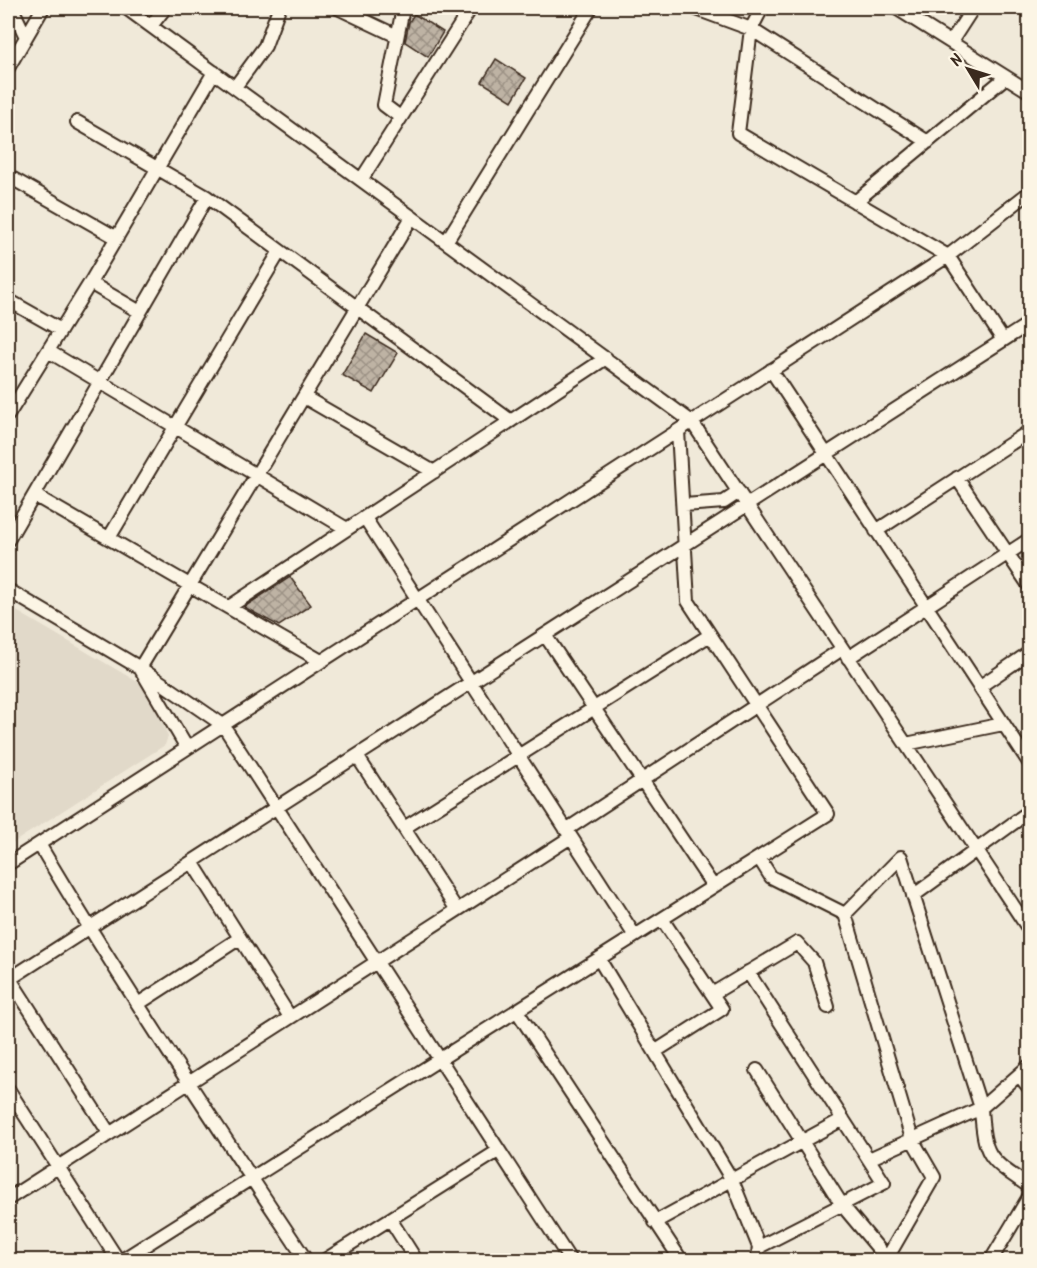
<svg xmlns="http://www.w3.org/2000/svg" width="1037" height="1268" font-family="Kalam,sans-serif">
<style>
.built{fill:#e1d9c9}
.building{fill:url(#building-cross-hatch);stroke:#3b2a1e;stroke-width:1.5}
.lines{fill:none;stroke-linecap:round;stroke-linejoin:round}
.minor-casing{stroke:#3b2a1e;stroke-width:16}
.minor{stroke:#fcf5e5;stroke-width:12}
</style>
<defs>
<pattern id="building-cross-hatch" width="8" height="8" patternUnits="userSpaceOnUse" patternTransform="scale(1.5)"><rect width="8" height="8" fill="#beb3a4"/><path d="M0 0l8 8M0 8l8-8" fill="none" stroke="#9c9285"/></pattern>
</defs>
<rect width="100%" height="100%" fill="#f0e9d9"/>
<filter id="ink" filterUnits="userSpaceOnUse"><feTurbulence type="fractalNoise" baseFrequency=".0167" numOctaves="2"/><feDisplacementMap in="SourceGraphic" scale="12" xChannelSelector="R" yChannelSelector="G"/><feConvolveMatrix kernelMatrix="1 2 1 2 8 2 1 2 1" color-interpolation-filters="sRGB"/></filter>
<g filter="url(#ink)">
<path class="built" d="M8,606L148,688L168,736L165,745L8,846Z"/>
<path class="building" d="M414,14L443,32L428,57L405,42L409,22Z
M496,59L526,78L512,101L482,82Z
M366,334L398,353L374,393L342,375Z
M290,577L311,605L279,626L244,607Z"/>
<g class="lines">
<g class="minor-casing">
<path id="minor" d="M12,8L26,37
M126,8L692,422L1030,931
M338,8L397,36
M694,8L751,29L738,133L948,256L1003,340
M762,8L751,29L928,142
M896,8L1030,92
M151,26L165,8
M951,42L973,8
M8,68L43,8
M235,87L265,46L279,8
M400,117L384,105L403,8
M77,122L207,197L511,421
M8,176L117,238
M361,180L471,8
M855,202L1006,77
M446,242L591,8
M90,283L140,312
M8,300L61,330
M48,351L347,529
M771,370L1030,764
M304,397L434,472
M8,415L90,283L214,72
M957,478L1030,587
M34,495L321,661
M684,505L724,502L739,492
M365,518L635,936
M876,531L1030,431
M109,538L280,251
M8,540L207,197
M8,590L140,668L223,725L570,1260
M229,607L606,358
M545,635L713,886
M848,658L1030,539
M979,687L1030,652
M906,744L1003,724
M187,748L140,668L412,217
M357,756L457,910
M404,828L710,635
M566,830L842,649
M39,844C123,986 215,1123 306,1260
M759,858L771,877L845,914L912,1139L934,1177L886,1260
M192,862L290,1017
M8,864L948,256L1030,192
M913,896L1030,811
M845,914L901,857L981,1108C984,1158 989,1159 1030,1187
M599,959L732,1180L759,1247L757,1260
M748,972L884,1183L759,1247
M10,979L109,1133
M8,980L1030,323
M712,994L797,943L814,962L828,1007
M138,1004L240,938
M517,1011L681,1260
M656,1051L722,1009L662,919
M757,1070L842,1205L888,1260
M1019,1075L1030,1089
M8,1089L118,1260
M869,1159L981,1108L1030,1065
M8,1199L571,837
M390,1219L416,1260
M655,1222L843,1119
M122,1260L828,814L688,601L678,431
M325,1260L498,1151
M991,1260L1030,1195"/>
</g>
<use href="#minor" class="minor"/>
</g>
</g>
<rect width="1037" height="1268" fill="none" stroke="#fcf5e5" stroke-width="30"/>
<rect x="15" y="15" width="1007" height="1238" fill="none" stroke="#3b2a1e" stroke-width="2" filter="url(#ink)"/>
<g transform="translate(968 69) rotate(308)" stroke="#fcf5e5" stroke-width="4.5" paint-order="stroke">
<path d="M0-4.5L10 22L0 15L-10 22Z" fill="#3b2a1e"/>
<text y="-9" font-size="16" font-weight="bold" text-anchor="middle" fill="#3b2a1e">N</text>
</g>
</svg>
